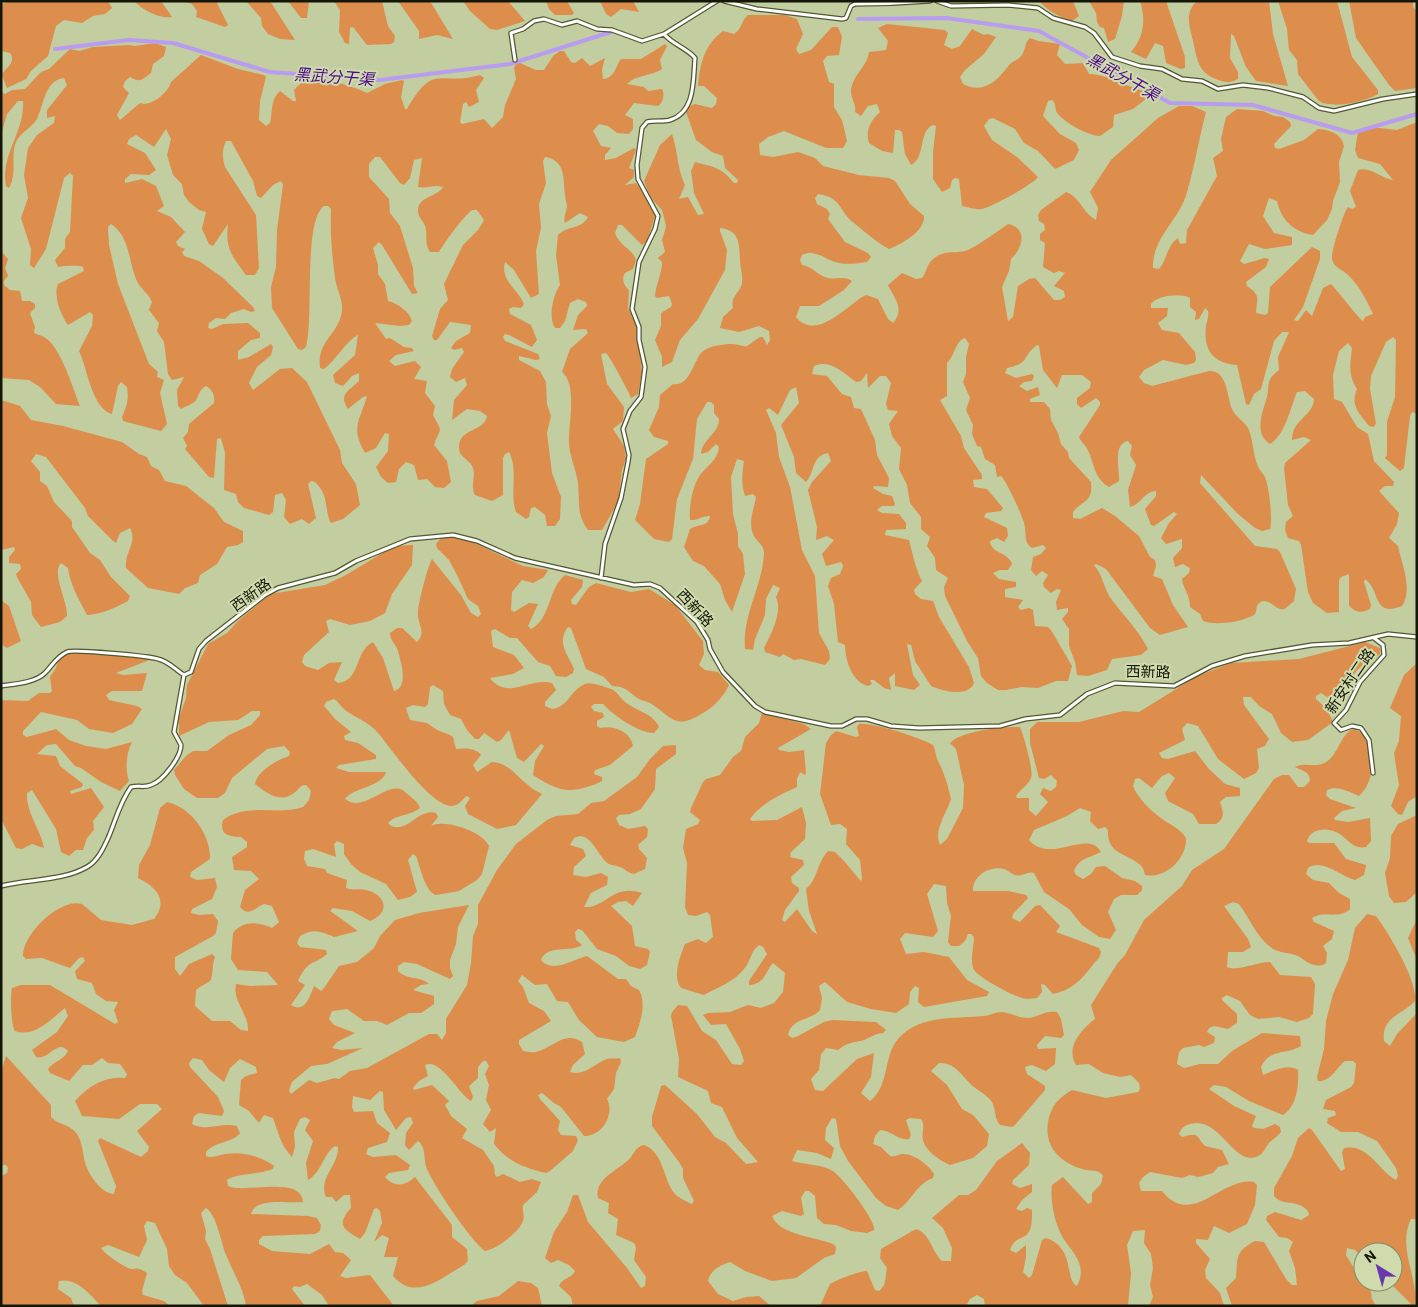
<svg xmlns="http://www.w3.org/2000/svg" width="1418" height="1307" font-family="Roboto,'Noto Sans SC',sans-serif">
<style>
.green{fill:#dd8e4c}
.lines{fill:none;stroke-linecap:round;stroke-linejoin:round}
.canal{stroke:#b89cf0;stroke-width:4}
.minor-casing{stroke:#515931;stroke-width:5.5}
.minor{stroke:#fff;stroke-width:3}
.labels{text-anchor:middle;dominant-baseline:central;stroke-width:4;stroke-linejoin:round;paint-order:stroke}
.street-label{font-size:15px;fill:#141707;stroke:#cfdaad}
.water-label{font-size:16px;font-style:italic;fill:#4c0a8b;stroke:#cfdaad}
</style>
<rect width="100%" height="100%" fill="#c2cda0"/>
<path class="green" d="M13,1H108L112,8L105,14L93,16L82,23L64,20L56,26L48,56L31,71L26,79L7,88L2,75C5,67 17,64 10,53L1,51V4Z
M134,1H161L172,17C160,19 142,10 134,1Z
M181,1H216L228,25L225,27L196,17L197,11L192,4Z
M246,1H270L295,40L280,39L268,34L262,26L261,18Z
M288,1H309L307,18H301Z
M334,1H382L388,26L395,36L394,42L391,44L367,45L353,27L350,28L349,44L345,43L339,32L340,10Z
M398,1H430L453,39L437,35L419,39V31Z
M463,1H508L525,21L497,30L490,29L470,11Z
M546,1H567L574,13L572,15H555L549,9Z
M600,1H633L639,12L621,9L611,17L606,14Z
M1039,1H1073L1079,16L1072,21C1059,17 1048,11 1039,1Z
M1089,1H1124L1122,16L1115,39L1108,42L1104,28L1100,27L1097,22L1096,13Z
M1140,1H1166L1185,57V68L1181,69L1166,63L1163,46L1155,43L1146,59L1131,52C1144,37 1146,20 1140,1Z
M1197,1H1269L1273,34L1288,86L1256,81L1246,67L1234,36L1231,34L1230,58L1238,72V79C1228,84 1224,82 1216,79C1196,72 1197,55 1192,37C1189,24 1185,12 1197,1Z
M1278,1H1337L1352,57L1378,90V94C1365,102 1330,110 1318,100L1298,74L1297,60L1289,50L1287,29Z
M1349,1H1413V7L1417,12V88L1395,91L1389,85L1356,38Z
M748,15H785L797,19L803,34L796,49L799,54L811,50L832,27H838L842,37L839,55L827,56L823,61L829,82L834,84V107L842,120L847,141L843,148H826L784,131L768,137L759,144L760,155L773,157L798,152L815,158L823,166L859,175L889,178L895,181L910,204L924,216C925,231 902,244 889,249C876,242 865,232 854,223C839,212 842,197 818,194L815,198L817,204L827,209L830,214L828,219L845,242L868,253L871,257L867,262C859,263 848,265 839,263C827,261 815,248 802,255L800,260L802,265C812,266 818,276 828,278C836,280 844,275 852,281L844,290L819,306H800L796,317C817,343 850,302 866,295L878,299L888,319L893,323C905,309 895,299 888,285L902,273L916,279L922,278C926,273 927,265 931,261C944,248 954,255 968,250C982,243 995,233 1008,224C1028,228 1023,248 1011,259L1009,271L1002,287L1008,321L1013,317L1018,286L1029,279L1035,278L1054,300H1060L1065,297L1064,291L1054,286L1065,273L1059,271L1054,273L1043,267L1045,243L1040,240V234L1045,230L1044,224L1039,221L1038,215L1041,210L1066,192C1080,197 1083,213 1096,220L1098,208L1090,192L1111,160L1158,118L1179,106H1192L1206,112C1199,138 1195,165 1187,192C1180,220 1152,237 1153,268L1159,269C1167,260 1167,245 1178,238L1180,244L1186,243L1187,230L1217,176L1213,158L1223,151L1221,139L1226,117L1237,109L1263,111L1274,116L1283,117L1290,122L1291,126L1274,144L1275,148L1279,149L1304,140L1318,129C1330,130 1341,133 1344,146L1339,162L1340,182L1333,201L1332,209L1327,220L1313,235C1294,232 1281,220 1277,201L1269,198L1263,216L1274,233L1292,237V245L1265,249L1249,244L1240,261L1244,264L1265,258L1269,259L1266,267L1246,282L1247,286C1261,296 1257,297 1256,313L1265,315L1268,313L1270,287L1312,247L1320,251V259L1303,307L1294,320L1298,321L1306,310L1312,316L1323,288L1331,284C1336,289 1360,320 1363,321L1365,317L1373,314C1367,301 1359,285 1348,275C1342,269 1334,268 1332,259C1331,251 1342,219 1346,210L1348,207L1352,209L1356,207L1350,191L1358,170C1371,166 1382,179 1393,180L1380,164L1358,158L1355,150L1358,132L1371,127L1397,130L1417,122V414L1412,412L1410,416L1404,468L1400,471L1385,458L1387,455V422L1395,397L1396,340L1393,337L1386,342L1371,376L1370,389L1376,424L1373,427L1369,426C1359,413 1350,406 1357,389C1348,375 1350,364 1352,348L1348,343L1339,351L1333,375L1334,399L1342,402L1357,427L1368,434L1374,461L1394,482L1393,486H1385L1379,491L1399,513L1397,524L1389,538L1398,546C1402,565 1413,589 1402,606C1372,618 1381,590 1365,579L1364,582L1371,605L1370,609C1361,613 1355,613 1349,605V574L1341,577L1339,580V612L1327,613L1313,603L1308,592L1301,545L1299,541L1288,538L1285,530L1286,522L1293,516L1288,505L1284,468L1285,463L1311,440L1304,437L1292,440C1292,419 1313,417 1314,399L1305,391L1297,392C1290,408 1286,434 1270,444C1253,434 1263,411 1267,397C1270,383 1265,381 1279,370L1278,357L1289,332H1282L1274,341L1261,389L1254,394L1249,405L1246,404L1237,365C1214,363 1203,351 1206,326C1207,321 1209,316 1208,311L1205,308L1199,319L1195,320L1196,312L1190,307V298C1182,293 1157,295 1151,304V308H1168L1167,316L1158,323L1162,330L1179,333L1195,352L1196,360L1194,363L1186,365L1163,360L1144,370L1139,377L1144,383L1152,386L1209,371C1228,370 1227,398 1232,409C1236,418 1246,422 1249,430C1253,441 1253,453 1257,464C1258,468 1262,472 1265,477C1269,486 1273,519 1270,529L1262,531L1255,528L1238,514L1201,475L1200,483L1255,546L1277,549L1280,552L1296,589L1294,601C1291,603 1287,608 1284,609C1276,612 1267,594 1258,604C1255,608 1258,611 1254,615C1241,622 1217,626 1203,621L1200,614L1190,607C1190,594 1183,589 1182,579L1189,573L1190,568L1183,564L1175,567L1173,558L1182,548V539L1166,544L1161,538L1169,523L1177,514L1174,512L1154,526L1151,525L1145,509L1156,496V491C1144,492 1141,504 1130,507L1128,490L1136,465L1130,455L1132,446L1128,441C1112,444 1120,469 1119,481L1109,487C1092,477 1095,461 1086,447C1084,443 1081,442 1079,437L1100,405V402L1096,398L1081,408L1077,404V398L1090,388L1091,382L1082,375H1062L1057,388L1043,370L1039,346L1037,345C1021,357 1031,363 1007,368L1005,373L1016,378L1032,374L1034,376L1032,381L1024,382L1019,386L1027,391L1038,387L1040,395L1030,399V402H1044L1050,409L1051,420L1058,433L1061,444L1068,452L1069,458L1091,482C1093,503 1084,499 1073,512V518L1080,519L1102,508L1115,516L1139,536L1150,557L1155,560L1156,566L1153,576L1162,579L1173,605L1188,627L1160,635L1150,628L1106,569L1096,564L1094,565C1103,575 1104,590 1112,600C1124,616 1139,631 1148,649L1141,655L1112,659L1107,670L1088,676L1077,675L1075,662L1069,646V629L1062,619L1068,612V608L1057,610L1056,602L1061,590L1057,589L1051,593L1044,587L1043,583L1048,575L1042,571L1036,576L1031,570L1033,557L1041,554L1046,548L1043,545L1032,548C1023,542 1027,533 1024,523C1022,515 1006,480 1001,476L997,477L995,465L985,459L981,447L977,446L972,434L973,425L966,410L970,398L963,382L966,374V357L969,344L965,338C955,341 955,356 947,363C947,374 947,384 947,396L940,400L961,436L964,448L982,475V479L973,480L974,487L987,489L1003,508L1001,511L986,513L984,517L1007,528L1008,536L1004,542L997,538L990,541C990,553 1008,552 1012,564L1008,570H1000L993,573L999,579L1016,582V587L1005,589V597L1023,600L1018,607L1021,610L1029,608L1033,610L1035,626L1048,627L1051,630L1072,666L1068,681H1056L1038,688L1022,687L1006,690H998L987,683L981,676L978,658L967,641L945,596L944,587L948,578L936,570L935,558L927,546L930,537L921,529V517L910,503L907,485L899,469L901,448L892,436L889,424L898,411L888,410L886,404L891,383L886,376H880L868,388L867,373L861,381L856,382C843,373 831,359 814,366L812,374L827,376L842,394L851,397L854,408L861,409L875,440L877,455L889,478L888,487L874,486L873,488L883,494L892,496L895,504L894,506H882L877,510L882,513L899,514L906,523V529L886,530L885,535L909,540C913,554 915,568 922,581L914,590L915,594L921,599L933,601L939,617L969,667L974,683C968,698 942,691 931,686L915,661L911,645L907,644L913,675L920,685L914,690L895,686V673L889,678L891,690L884,688L874,680H870L872,684L868,686C852,682 845,660 845,645L838,642L834,604L828,586L831,578L840,574L843,566L841,562L826,566L822,554L834,540L827,536L816,540L817,527L808,490L812,482L831,461L828,453C811,456 815,473 806,482L796,473L794,457L781,425L799,403L796,387L790,390L778,415L769,408L766,410L776,433L779,457L790,487L802,550L815,576L819,633L829,651L830,659L825,665L801,659L794,660L783,654L780,657L765,652L764,648C771,634 783,612 776,597L780,588L773,585L766,599L765,615L755,639L753,650L745,649C742,616 762,587 764,554C765,544 754,541 752,531C749,519 754,509 756,497L753,494L745,496C741,484 742,473 744,461L737,459L731,477L733,514L738,534V546L743,554L745,574L732,612L725,600L720,584L704,566L693,561L684,547L690,529C697,524 709,527 710,516C703,515 698,521 690,520C689,506 692,487 700,475C707,466 718,460 719,447L716,444L708,452L701,454C702,439 719,434 719,419L714,413V405L711,402H707L697,419L693,459L677,499L672,539L669,542L654,539L635,520L640,504L646,459L668,444V441L654,437L649,430L659,407L660,395L673,384C690,387 693,361 702,352C708,346 724,344 732,344C738,344 742,347 747,346L760,337H763L767,345L770,340L769,331L759,326L739,332L720,328L723,317L733,308C730,296 741,292 742,283C743,274 740,268 740,260C739,242 740,231 720,228V231L727,250L725,270L698,319L680,340L672,362L662,367V357L655,340L661,326V313L671,307L672,304L669,296L657,298L655,296C656,284 662,274 662,262L658,258L665,252L662,240L666,227L665,221L662,210L650,197L644,181L660,145L672,134C678,151 677,169 685,185L679,199L688,197L698,215L704,214L694,193L691,171L695,162C714,167 721,167 734,183H737L738,180L725,168L723,156L712,152L696,140L686,112L687,107L695,104L712,108L716,104L717,98L704,86H698C700,64 704,45 723,31L734,34C742,29 741,21 748,15Z
M887,24L945,30L948,33L944,45L952,49L960,46L972,29L984,35L988,34L996,37L984,54L965,70L960,77L963,84C984,95 998,80 1009,65C1013,60 1018,61 1022,55C1026,49 1024,43 1030,38L1038,41L1060,44L1057,55L1065,64L1083,63L1089,74C1111,75 1129,89 1149,92L1146,99L1133,109L1114,115L1113,127L1100,136C1089,136 1065,123 1058,114C1054,110 1057,104 1052,100L1048,101L1043,116L1060,134L1076,143L1079,150L1074,160L1055,169L1038,151L1024,143L1015,129L993,118L989,119L984,126L992,140L1017,157L1038,177C1034,184 991,207 982,209C975,210 968,207 962,206L959,179L955,178L952,180L950,188L942,192L933,179V152L936,126L933,125C918,131 926,158 911,165L905,154L902,132L899,130H895L893,153L882,151L869,143C865,130 871,120 880,112L877,104L868,106L861,116L855,112C857,103 848,97 852,85C856,72 867,66 869,52L886,50L888,41L878,28Z
M155,43L166,47L164,56L153,64L151,73C142,80 140,83 130,77L125,81L123,87L129,93L117,115L120,120L140,103C151,107 168,93 171,82L201,55L238,69L264,75L266,77L260,101L259,120L266,126L270,123C273,111 270,100 280,91L293,101H296L294,90C297,87 302,81 307,81C325,77 351,86 367,93L385,84L402,80L404,81L401,97L405,109H407C435,61 438,87 480,75L484,78L476,90L479,102L469,107L466,102L463,104L460,122L462,124L484,119L492,128L503,117L505,105L516,79L514,68L516,64L520,63L536,70H544L553,56L560,51H564L571,62L575,63L582,58L590,66L605,58L602,70L603,79C615,78 615,67 621,59H641L665,44L667,46L660,60L662,69C652,76 635,75 627,84L644,87L648,91L662,89C665,94 663,103 658,106L634,103L625,115L633,119V129L629,134L617,133L608,126L599,124L593,131L601,146L611,148L605,155V160L616,158L634,148L636,150L629,168L634,170V177L625,185L636,183L638,185L651,204L655,216L647,241L642,245L622,225H618L615,233C620,247 633,249 636,260L633,269L625,273C621,279 624,286 629,290L628,308L637,327L642,372L638,394L631,398C629,392 609,355 606,353L601,354L607,384L624,407L623,421L613,429L624,446L626,459L622,470L618,502L602,530H588C576,514 580,502 578,483C576,468 568,454 569,438C569,421 577,384 562,372L570,349L588,333L586,329L573,330L578,315L587,306L586,302L578,299L570,303L565,321L560,328H555C548,317 553,295 560,285L556,255L558,235C568,225 581,230 588,217L580,213L565,223C563,217 566,213 567,207C567,203 565,199 565,195C563,179 566,160 545,157L543,161L546,183L539,204L541,228L536,251L539,294L531,298L514,270L505,262C500,281 518,289 524,304L521,308L513,307L509,309L510,314L531,325L537,340L532,347L509,335L505,334L503,337L505,341L538,354L540,359L536,360L519,356V360L540,371L546,382L547,404L551,416L547,433L552,473L561,497L560,519L555,526H547L545,515L535,507L531,508L529,517L526,519L516,512C509,493 519,471 509,452L505,454L503,458V495L492,501L475,495C470,486 476,476 473,468C469,458 458,458 459,446C460,428 484,432 487,416L480,411L467,409L452,420L454,400L467,385L465,378L456,382L450,377L452,369L464,352L462,348L454,350L451,348L456,341L470,333L471,325L450,322L437,340H434L432,336L440,309L448,300L444,284L463,245L478,230L484,220L477,210H472C463,217 444,243 439,252H430C425,245 427,237 426,229C425,222 418,218 418,211C417,197 437,197 443,187C433,184 427,189 418,187L422,158L414,160L410,178L404,185L400,183L380,157H375L369,164V177L389,199L390,213L400,226L413,268L414,286L418,293L412,294L382,245L379,242L373,248L378,265V274L385,284L388,301C397,303 410,312 412,321L409,325L400,326L375,323L386,339L390,338L404,347L412,348L414,351L396,355L389,361L395,366L415,361L421,367L414,379L427,381L425,393L435,406L433,415C443,434 441,425 434,445L447,461L451,482L444,488L435,487L427,479L418,480L414,465L406,462L399,469L396,482L388,483L381,477L376,467L388,451L389,434L385,433L376,448L365,453C350,427 360,421 367,396L363,397L348,409C338,394 349,391 359,381V373L352,376L343,386L335,383L333,375L355,355L358,335C346,341 336,360 324,369L320,368C317,342 335,337 341,316C345,303 337,291 335,278C332,255 330,233 331,209L328,206H324C303,221 314,317 306,347L302,350L298,349L272,308L271,287L276,267L277,230L283,185L281,181L273,185L261,198L257,196L253,181L231,141H226C222,149 222,158 225,167L256,215L259,268L255,275H246C232,256 225,249 228,224L213,246L209,244L202,229L206,212L199,210L189,202L184,195L182,184L173,175L167,155L171,139L166,129L154,147L136,135L129,139L127,144L145,153L156,170L149,175L131,174L125,179V183L142,179L156,186L164,206L157,211L171,217L185,232L176,242L178,246L185,249L182,252L184,256L199,261L223,278L253,307L255,311L251,312L244,309L231,313L225,319L216,318L209,323L208,328L212,329L223,324L248,323L260,333V338L251,340L238,351V360L249,357L271,344L273,347L271,355L257,367L249,383L253,390L280,369L292,368L307,382L340,450L342,463L356,484L360,505L343,519L331,523C324,511 330,496 315,482L311,481L308,484L316,518L309,524L302,519L290,524L284,517L286,500L282,493L275,495L273,512L269,515L244,508L238,502L236,494L224,490L225,453L221,438L217,439L214,478L209,477L185,449L187,446L183,438L188,432L189,424L214,403C215,396 213,390 206,386C198,391 200,394 196,400C194,404 185,406 181,409L178,406L177,390L184,377L172,380L168,374L164,342L157,331L159,323L149,310L152,302C149,294 142,290 138,283C128,264 131,237 111,224L108,227L109,245L118,284L149,364L158,372L157,377L164,380L160,393L167,424L161,431L123,421L122,417C127,406 129,399 127,387L121,382L118,386L112,414C92,409 87,367 79,351L92,326L93,315L90,312L68,325C61,315 53,296 58,284L84,271L83,267C79,265 62,266 58,267L55,260L65,248V239L70,232L73,176L70,173L64,178L46,249L34,268L30,265L31,249L21,218L28,198L24,175L28,148L37,135L54,123L55,116L47,118V110L67,85L64,78C43,80 44,109 35,122C28,130 18,134 15,145C11,159 17,174 9,188L6,186C0,155 25,132 23,101H18L7,114L1,135V92L5,94L12,90L25,89L41,72L49,69L70,49L79,51L93,47L129,45L135,46Z
M1,251L8,259L5,268L8,276L4,281V285L10,290L20,291L22,301H30L35,304V308L30,313L35,327L34,333C37,334 39,335 42,336C60,343 73,389 80,406L56,404L40,387L29,380L1,378Z
M1,400L20,406L31,420L63,426L122,442L139,454L147,457L151,466L159,470L165,481L186,486L214,508L224,522L243,531V542L238,545L227,547L217,564L200,575L198,583L185,588L179,594L148,588L126,568C124,553 138,542 130,528L120,533L116,543L113,541L88,516L85,508L46,457L36,454L31,461L40,472V481L47,486L54,502L72,521V527L90,553L100,560L111,577L130,596L128,601C115,608 102,614 87,615C79,600 70,584 68,568L61,563C51,573 68,602 67,616L60,622L41,627L32,615L31,602L17,577L16,574L21,569L20,564L9,563V557L15,550L14,547L1,550Z
M442,537L466,539L523,566L548,570L544,577L533,583L522,580L512,592L511,610L514,612L529,603L538,604L528,626L531,629C551,619 548,588 565,575L583,580L582,587L571,600L572,604L576,605L589,587L596,583L631,592L649,589L675,605L703,641L704,654L699,665L705,670L718,672L729,685C724,696 714,707 703,713C674,731 673,717 650,703C646,701 642,701 639,699C627,692 629,687 612,686L604,677L586,669L571,628L568,627C556,643 568,654 574,669L573,673L566,677L556,676L550,666L538,662L517,638H510L495,629L491,631L493,647L514,655L524,668L513,674L490,678C508,701 529,677 552,683L556,690L545,702V706L552,709C569,707 570,690 585,684C590,681 605,687 611,689C617,691 620,698 625,702C636,711 653,713 659,727L654,733C639,733 614,716 603,704H594L591,707L594,711L603,713L604,717L597,721V726L600,728C614,725 630,731 633,746L610,765L595,770L594,774L602,777V781L598,783C569,795 558,791 533,775L535,761L544,746L541,744L524,762L517,758L509,730L501,740L497,742L484,733L479,739H475L467,730L461,719L450,715L444,704L443,691L433,685L430,687L428,704L425,707L413,705L406,708L410,720L427,723L437,730L450,735L453,737L456,749C465,748 476,748 481,755L473,765L477,772L492,762C509,763 516,776 528,785C532,789 537,791 542,794L516,825L497,829L468,814L465,806L470,798L467,796C461,800 459,806 451,806C430,805 392,750 379,734C368,721 357,719 345,710C341,707 339,702 334,699L326,702L324,706L335,719L351,732L344,736L345,740L358,743L376,755V759L339,765L336,768L349,772H386C382,787 354,787 345,799C363,813 383,785 400,789C404,790 407,794 410,796C414,800 418,802 420,808C410,816 396,814 388,823L391,826C409,833 418,808 436,813L438,817L431,826C444,818 484,832 489,846L482,874L477,880L459,891L436,895C425,892 420,866 416,856L413,854L408,860L417,892L410,897L398,900L386,884L360,872L351,864L344,854V844L337,841L334,844L336,857L313,849L305,851L304,859L307,866L325,869L327,873L347,880L346,888C353,891 359,888 366,890C385,894 392,912 370,921L352,911L333,908L330,911L333,913L358,931L334,937C322,931 312,928 300,936L297,943L300,947L326,950L327,954C313,966 308,959 298,981L305,985L291,1005C305,1014 310,996 314,986L321,991L324,988L339,966L357,962L374,948L380,936L395,920L419,913L469,905L458,927L456,944L450,960V968L453,976L450,979L417,964L404,962L398,966V971C406,980 421,976 429,984L421,985L413,990L434,996V1004L421,1013H409L387,1025L377,1021H364L347,1009L332,1011L329,1019L334,1025L355,1033L337,1042L332,1048L341,1050L363,1048L327,1064L311,1066L292,1082L289,1090L291,1094L309,1080L317,1083L335,1078L339,1079L350,1071L367,1068L429,1034H437L442,1040L446,1033V1019L467,985L471,963L473,936L478,924V905L497,870L516,844L547,820L556,816L578,814L591,803L604,801L637,777L650,759L663,746L676,745V754L656,769L655,789L641,809L630,814L619,815L616,818L619,825L628,829L645,826L648,829L647,837L638,845L639,849L647,858L645,869L634,874C628,873 625,869 620,867C616,865 612,866 609,864C597,857 591,829 574,838L570,845L583,849L586,856L574,867L573,875L586,877L601,873L608,877L607,885L591,893L584,907C607,908 612,883 642,893L633,906L626,901L618,902L611,906L632,926L635,946L648,949L650,952L647,965L640,969L629,966L616,956L597,949L582,930L578,929L575,932L576,940L582,945C571,953 547,944 541,960C552,974 574,959 587,956L618,979H626L631,986L639,990C647,1004 640,1023 635,1037L624,1042L597,1037L579,1020L568,1002L557,1001L547,984L535,985L522,975L518,981L523,987L529,1003L544,1011L551,1021L519,1040V1044L523,1051C527,1051 531,1053 536,1052C553,1048 564,1030 582,1042L585,1054L573,1065L570,1072C584,1077 595,1063 607,1059C611,1058 616,1059 620,1058L621,1062L616,1073L614,1089L607,1099C615,1114 602,1137 584,1136L561,1107L554,1103L542,1093L538,1095L540,1099L560,1121L558,1130L561,1135L576,1136L578,1140L573,1151L550,1171L546,1173C525,1168 508,1162 494,1144L496,1128L490,1132L483,1124L491,1110L486,1100L489,1085L485,1074L489,1066L486,1061H483L478,1067V1078L469,1086L473,1097L471,1101C459,1095 441,1058 425,1065L428,1076L419,1081L413,1088L414,1090L432,1085L447,1099L449,1101L445,1105L451,1116L467,1129L462,1138L483,1150L494,1166L495,1175L497,1177L503,1174L520,1182L532,1179L541,1182L537,1192L523,1205C522,1211 525,1216 523,1221C518,1233 498,1248 485,1251C471,1241 434,1186 427,1169C423,1160 427,1148 418,1141L409,1150L405,1145L406,1133L413,1123L411,1117L406,1118L396,1130L384,1110L383,1092L380,1091L370,1100L353,1096L352,1107L354,1112L373,1111L377,1123L390,1133L387,1142L368,1148L366,1154L373,1157L396,1155L410,1165L408,1170L389,1173L385,1177C395,1188 405,1186 415,1177L452,1225V1237L467,1249L468,1261L464,1265C441,1278 415,1302 393,1276L398,1257H384L389,1238L382,1235L374,1242L382,1223L380,1211L377,1208L374,1209L365,1233L360,1239C343,1229 336,1225 351,1208L350,1195H344L336,1202L332,1197H326C318,1178 339,1165 338,1147L335,1146C323,1154 322,1172 308,1180L306,1163L313,1141L305,1130L310,1120L305,1117L300,1119L294,1132L295,1147L292,1157C280,1144 279,1134 273,1118L264,1115L259,1123L249,1111L239,1105L241,1080L246,1076L257,1073L256,1067L240,1059L230,1068L224,1082L209,1070L202,1060L193,1058L189,1063L190,1067L218,1097L224,1111L222,1116L199,1113L194,1116L192,1124C206,1132 222,1122 237,1126L240,1133C233,1143 215,1141 206,1152V1156C212,1159 219,1155 225,1154C242,1151 260,1156 274,1166L273,1169C261,1174 234,1174 227,1180L228,1186C245,1194 301,1175 303,1202C289,1204 256,1196 251,1214L308,1216L317,1218L321,1225L320,1231L315,1234L263,1236L259,1240V1244L272,1251L310,1254L329,1244L335,1252L343,1253L351,1260L340,1276L346,1278L370,1275L394,1306H329L322,1295L307,1284L300,1287L294,1286L292,1289L305,1306H246C243,1287 233,1272 226,1255C221,1243 217,1215 206,1208L201,1213L206,1231L205,1239L210,1249L228,1306H204L187,1283L175,1275L169,1266L167,1249L155,1223L147,1221L144,1226L147,1240L139,1257L108,1245L101,1248C106,1255 120,1264 128,1268C136,1271 135,1265 147,1273L142,1291L143,1295L164,1301L170,1306H101C90,1294 76,1277 59,1281L58,1289L71,1298L74,1306H1V1176L7,1173L8,1168L6,1165H1V1072L6,1056L51,1105V1117C58,1125 70,1124 77,1134C84,1145 82,1157 87,1168C91,1178 103,1194 114,1194L116,1186L98,1141L100,1138L141,1157L148,1151L149,1147L137,1131L162,1109L157,1104H140L119,1119L82,1116L75,1101C89,1086 104,1076 125,1078L127,1074L120,1064L108,1063L102,1058L92,1065H83L69,1081L50,1073L48,1069C54,1061 64,1060 68,1051C57,1038 49,1061 36,1057L32,1050L57,1032L68,1016L65,1008C51,1019 35,1038 15,1031C11,1026 10,995 12,988L21,985H50L115,1024L118,1022L114,1010L118,1002L106,1001L96,994L92,983L77,979L75,971L85,961L83,957L79,958L70,968L42,958L26,959L23,956C22,935 60,897 82,904L101,920L132,925L154,919C169,900 156,887 138,878L139,865L150,845L160,808L167,802C191,807 211,835 210,859L191,872L190,877L197,880L215,878L217,887L212,899L192,909L191,913L199,915L213,914L218,921L216,933L213,936L175,957V969L180,976L189,964L212,954L215,957C212,963 213,978 210,981C206,984 200,986 196,990L195,1006L212,1021H230L241,1030L248,1031C249,1014 232,1001 236,984L250,986L278,985L267,972L238,970L231,959L233,933C243,920 259,922 272,928L279,922L272,906L264,904C255,907 249,918 240,907L245,890L259,879L251,871L234,870L232,857L247,847V842L241,837C228,837 219,834 223,820C246,802 278,816 303,807L309,800L311,791L306,785C299,785 299,790 294,793C280,804 265,792 255,784C257,771 277,760 289,756L290,752L284,746L267,749L232,778L225,793L218,798H197L184,789L175,775L174,770L186,756L193,751H207L229,735L251,725L260,715V711H252L238,720L209,722L179,736V718L186,698L187,685L208,644L227,633L238,621L270,594L325,585L346,575L394,546L413,545L412,565L392,594L385,613L370,621L350,625L330,619L326,621L329,632L304,655L302,662L305,666L318,670L329,663L342,662L334,680L338,683C361,681 354,651 373,642L383,658L394,691C409,687 401,663 398,651C396,644 390,641 390,633L397,628H402L417,642C427,632 417,624 418,612C418,604 428,565 432,559L461,595L471,613L478,617L481,614L478,606L468,599L457,575L449,560L437,548L436,544Z
M1,600L9,606L21,641L7,648L1,644Z
M1365,642L1380,648V654L1357,670L1345,686L1342,696L1333,701L1321,693L1316,696V699L1327,709L1333,722L1308,740L1292,742L1281,733L1272,714L1259,706L1251,697H1243L1244,705L1269,739L1265,746L1257,749L1259,768L1256,773L1244,779L1218,759L1198,726L1187,723L1182,729L1185,740L1159,753L1162,758L1168,759L1195,751L1209,769L1225,784L1240,788V796L1226,797L1220,802C1223,812 1226,817 1216,824H1199L1193,814L1168,801L1165,793L1175,778L1169,773L1162,776L1152,788L1139,778L1135,779L1133,786C1137,797 1152,812 1161,818C1170,825 1180,828 1186,838C1187,858 1166,879 1145,875C1144,872 1144,869 1142,867C1132,854 1106,856 1108,830L1105,827L1098,829L1090,821L1091,812L1080,808L1067,816L1034,830L1029,840C1051,865 1088,828 1101,852C1089,858 1079,858 1074,871L1076,875L1083,879L1091,874L1096,867L1105,866L1122,878L1135,881L1142,886V890L1137,895H1121L1114,899L1108,912L1116,930L1110,939L1099,937L1082,925L1069,909L1044,892L1034,873C1027,871 1022,877 1015,875C1011,874 1008,870 1004,869C990,865 972,876 973,891H1008L1026,895L1028,898L1013,914L1012,918L1020,922L1035,906L1040,905L1060,926L1056,932L1099,948L1101,952C1100,959 1096,960 1092,966C1081,980 1072,990 1053,994L1045,985L1041,984L1042,992L1037,998C1033,998 1026,1000 1022,998C1012,995 976,977 973,968C970,958 974,947 974,937L971,934H968L965,941L959,946H951L948,942L951,916L947,903L946,886L934,884L927,894L938,931L933,937L905,933L900,939L906,954L924,952L949,957L967,980L989,992L987,996L924,1007L918,1002L919,988L915,986L910,992L909,1004L896,1013L871,1009L847,1002L825,982L819,986L822,998L820,1010C811,1021 792,1017 788,1035L792,1038L796,1037L824,1022L832,1020L876,1022L886,1030L883,1033C872,1034 868,1040 860,1041C850,1043 847,1043 838,1050L826,1048L821,1054L819,1070L811,1079L815,1090L823,1091L857,1059L874,1053L871,1077L861,1093L870,1101C888,1088 884,1060 895,1043C915,1014 954,1019 983,1016C989,1016 995,1012 1002,1012C1010,1013 1020,1018 1028,1018C1039,1017 1045,1010 1057,1012L1061,1019L1064,1035L1061,1038L1045,1036L1037,1045L1038,1049L1056,1048L1055,1064L1046,1071L1032,1065L1025,1067L1027,1074L1045,1086V1090L1015,1125L1012,1127L1000,1125C994,1118 996,1110 992,1102C987,1095 980,1092 974,1087C962,1077 956,1062 939,1063L931,1071L947,1085L962,1109L973,1115L989,1134L987,1146L973,1158L950,1165C941,1161 925,1151 923,1140C921,1132 926,1126 921,1119L910,1118L906,1120L911,1135L909,1139C898,1141 891,1130 880,1130L875,1136L873,1144L881,1147L890,1156C895,1157 897,1155 902,1154C913,1153 929,1165 934,1174L933,1178C916,1184 912,1201 898,1210L886,1206L876,1198L848,1161L840,1146L836,1119L832,1118L826,1128L825,1140L834,1148L831,1159L817,1153L797,1150L792,1161C805,1165 822,1164 833,1171C842,1177 876,1220 874,1230L867,1233L851,1231L836,1225L824,1224L817,1218L815,1196L809,1191H805L801,1198L804,1214L801,1216L782,1211L772,1216C779,1235 816,1237 833,1244L836,1247L835,1254L824,1258L796,1278L772,1281L745,1271L730,1262C721,1265 710,1270 708,1281L718,1294L733,1301L746,1297L759,1296L771,1306H573L571,1297L559,1286C562,1278 572,1278 575,1271L569,1265L558,1260L551,1263L545,1258L554,1232L567,1212L573,1195H578L588,1222L627,1268L641,1288L645,1286L646,1277L634,1260L636,1247L634,1243L616,1235L618,1219L608,1213L609,1203L598,1198C594,1180 616,1171 627,1161C634,1156 634,1147 644,1145C664,1152 663,1180 675,1194C680,1199 686,1201 692,1204L694,1201L683,1178V1169L679,1162L652,1126V1117L661,1086L665,1085L697,1114L715,1137L726,1143L746,1164L758,1162L737,1138L722,1107L711,1103L708,1091L678,1077L679,1059L671,1016L672,1012L678,1005L687,1006L702,1031L716,1040L732,1064L741,1065L744,1061L740,1049L726,1024L711,1025L703,1015L708,1013L730,1012L748,1005L761,1008L774,1003L783,992L785,973L773,963C765,972 765,984 749,985V981L767,954L763,947L759,945C750,952 751,961 744,969C734,982 718,987 704,995L681,988C672,976 680,957 685,944L698,939L706,943L713,937L710,915L707,912L696,916L688,915L685,907L687,863L683,848L686,829L698,824L700,820L690,812L691,808L703,782L706,779L720,775L733,757L741,751L745,737L759,723L762,713L804,724L811,729L778,748L779,750L789,752L804,750L806,773L805,775L800,772L797,779V787C781,794 760,804 750,819L752,821L777,820L802,807L806,823L805,839L791,852L790,857L803,860L804,865L791,877L792,883L799,888V891L785,910L782,920L785,922L797,909L812,931L817,934L809,911L806,889C818,879 817,862 828,851L835,852L844,861L859,879L861,881L862,878L860,860L846,844L847,829L840,824L831,825L820,794L826,743L831,735L836,731L856,737L859,736L857,727L859,724C873,722 920,738 933,745C936,750 935,755 938,761C944,772 948,786 951,799C947,813 933,830 940,845L947,839L963,808L964,785L956,749L950,743C960,731 1004,726 1020,727C1023,733 1034,771 1031,778C1029,784 1020,790 1016,796L1017,798H1029V810L1036,816L1048,802L1040,794L1043,788L1051,791L1056,787L1057,781L1051,775L1044,779L1039,778L1030,743V729L1037,722H1079L1123,711L1139,712L1197,676L1231,663L1299,659Z
M71,650L152,659L116,673L123,675L147,673L142,691H112L106,695L109,700L137,706L142,709L132,724L113,733L89,729L77,720L41,712L23,731V735L27,737L56,729L69,740L86,746L106,749L132,742C126,753 125,769 129,781L120,791L101,782L81,768L75,766L56,744L47,745L37,754L56,756L60,766L83,784L82,787L70,791L71,794L91,788L104,807L93,821L94,830L87,838L83,850H76L69,856L61,852L56,829L32,790L27,793C26,813 41,830 44,848L32,844L22,849L16,848L1,819V700L28,701L39,693H50L52,691L50,677L56,668L58,660Z
M1417,663V796L1408,802L1402,815L1398,814L1391,806L1399,785L1394,753L1399,741L1401,716L1390,708L1404,675Z
M1353,729C1379,735 1377,781 1359,796C1349,792 1338,785 1327,790L1326,795L1330,799L1356,808L1342,811L1334,818L1335,820L1348,822L1370,818L1371,841L1366,847C1352,850 1348,838 1338,833C1327,827 1311,828 1307,841L1309,843H1334L1346,859L1366,865L1364,875L1355,880C1341,877 1322,858 1308,868L1306,874L1313,880L1329,883L1339,893L1350,899V909C1338,920 1324,910 1312,918L1314,922L1334,931L1332,939L1323,946L1327,953L1326,963C1316,970 1306,961 1298,956C1291,953 1282,953 1275,950C1257,940 1250,918 1239,904L1233,902L1224,906L1248,939L1251,947L1243,952H1228L1227,967C1236,972 1257,962 1270,962L1280,975L1311,977L1315,984L1313,1014L1309,1018L1297,1022L1279,1017L1258,1019L1250,1015L1240,1001L1227,995L1222,998V1000L1237,1014V1023L1228,1029L1214,1026L1209,1028L1207,1032L1215,1037L1214,1043L1204,1047L1199,1045L1183,1048L1179,1052L1177,1064L1184,1068L1200,1064H1218L1232,1051L1262,1033L1300,1036L1301,1046C1287,1055 1270,1048 1261,1067L1263,1075C1273,1071 1288,1063 1298,1070C1299,1085 1297,1106 1283,1115L1249,1101L1226,1087L1214,1085L1209,1089L1234,1106L1256,1116L1252,1126L1254,1128L1263,1129L1275,1124L1280,1127L1281,1132C1277,1137 1273,1139 1269,1143C1265,1148 1263,1155 1256,1157C1233,1165 1219,1115 1190,1124C1184,1126 1181,1128 1179,1134L1182,1137C1200,1132 1195,1135 1205,1146L1222,1150L1229,1164L1218,1167L1213,1173L1198,1177L1190,1175L1182,1178L1150,1172L1143,1177L1139,1183L1141,1191H1162C1192,1229 1222,1176 1254,1182L1257,1185L1255,1205L1247,1224L1229,1233L1214,1226L1208,1240L1196,1239V1243L1210,1259L1205,1270L1206,1278L1220,1293L1224,1306H1149L1153,1297L1150,1285L1153,1268L1151,1254L1144,1243L1145,1230L1133,1231L1127,1245L1131,1273L1128,1306H985L984,1299L977,1295L970,1299L966,1306H820L830,1284C836,1280 862,1270 867,1271L875,1290L879,1291C887,1285 885,1277 887,1268L880,1258L881,1249L916,1229C930,1233 932,1252 942,1261H951L952,1248L943,1228L932,1218L959,1195H968L976,1190L997,1161L1022,1143L1030,1153L1029,1165L1013,1180L1012,1184L1020,1188L1032,1184V1192L1022,1200L1016,1209L1022,1211L1027,1208L1032,1210C1033,1248 1018,1229 1010,1250L1016,1253L1026,1245V1257L1023,1272L1029,1278L1032,1275L1042,1240L1046,1238C1076,1248 1064,1280 1077,1286C1090,1262 1067,1249 1060,1232C1054,1219 1050,1199 1052,1185L1063,1177L1088,1204L1092,1202V1193L1101,1184L1103,1176C1098,1168 1090,1172 1082,1169C1060,1162 1044,1147 1048,1122C1051,1106 1058,1098 1072,1090L1106,1098L1138,1092L1140,1089L1139,1083L1131,1075L1120,1077L1103,1073L1089,1064L1076,1065C1065,1047 1082,1029 1095,1019L1091,1005L1117,964L1125,955L1144,920L1182,886L1192,870L1224,849L1274,779L1282,775H1289L1298,787H1304L1310,781C1310,771 1302,771 1295,767C1303,762 1313,767 1322,764C1338,759 1339,735 1353,729Z
M1417,815V892L1406,902L1394,903L1389,896L1385,873L1390,858L1391,836L1398,824Z
M1367,914L1376,916C1388,932 1418,981 1415,1001C1402,1015 1381,1017 1384,1041L1390,1046L1397,1034L1417,1013V1222L1415,1219H1411C1397,1248 1418,1276 1415,1304L1412,1305L1389,1282H1393V1252H1363V1258L1355,1250L1347,1248L1346,1255L1361,1280L1370,1287L1372,1299L1376,1306H1232L1226,1288L1236,1278C1238,1258 1234,1252 1255,1241L1264,1242L1286,1279L1292,1285H1297L1295,1268L1289,1251L1293,1242L1287,1238L1279,1237L1266,1220L1267,1216L1275,1212L1301,1220L1309,1215L1308,1211C1296,1198 1283,1207 1274,1196V1188L1292,1156L1298,1138L1309,1128L1312,1130L1341,1171L1345,1169L1342,1152L1344,1148C1368,1143 1378,1170 1396,1180L1398,1176L1396,1168L1377,1141L1358,1132H1341L1327,1123L1328,1118L1336,1115L1335,1111L1323,1109L1326,1100L1351,1087L1354,1083L1356,1064L1353,1061H1345C1336,1068 1331,1082 1318,1081L1317,1077L1324,1049L1326,1021L1333,994L1348,960L1355,928Z
M1417,919V960L1408,938Z
M518,1281L531,1283L538,1288L542,1306H471L477,1301L499,1296Z"/>
<g class="lines">
<path class="canal" d="M858,19L946,18L1039,31L1170,103L1253,105L1352,133L1417,114
M55,49L129,40L173,43L270,72L380,80L510,64L611,32"/>
<g class="minor-casing">
<path id="minor" d="M724,1L757,9L842,19L846,18L851,6L855,4C881,4 905,3 930,1
M937,1L951,6L1008,5L1038,8L1053,18L1085,27L1094,33L1112,57L1140,66L1162,69L1182,79L1202,81L1218,89L1243,85L1268,88L1303,97L1319,108L1334,111L1383,99L1417,94
M515,60L511,33L523,29L534,21L544,19L562,25L577,21L597,29L612,30L642,41L664,34L717,1
M601,578L605,544L621,498L628,462L629,455L623,429L630,411L641,397L645,367L639,340V327L632,309L639,262L655,229L658,216L638,179L637,165L642,128L647,122C655,120 663,122 670,120C696,112 693,79 695,58C687,48 673,45 664,34
M1,686C14,684 35,683 45,673C53,665 56,657 67,652C72,649 149,656 158,659C168,661 176,670 184,675L191,672L199,649L206,641L265,595L278,588L335,573L356,561L410,539L453,535L477,541L515,558L532,562L634,585L650,584L660,588L697,622L708,640L710,649L723,672L755,706L765,712L831,726H842L856,719H867L891,726L919,728L1000,726L1025,719L1060,715L1087,694L1115,683L1174,686L1212,666L1245,656L1312,645L1349,643L1388,634L1417,637
M1373,773L1369,740L1361,728L1352,726L1341,730L1334,723L1346,710L1360,682L1384,655L1383,645L1374,638
M1,886C28,879 63,881 87,867C98,861 104,847 109,836C116,819 120,802 131,787C138,785 144,788 151,785C163,781 181,757 181,745L174,732L184,675"/>
</g>
<use href="#minor" class="minor"/>
</g>
<g class="labels">
<g class="street-label">
<text transform="translate(251 595) rotate(-35)">西新路</text>
<text transform="translate(695 608) rotate(47)">西新路</text>
<text transform="translate(1148 672) rotate(1)">西新路</text>
<text transform="translate(1350 681) rotate(-56)">新安村二路</text>
</g>
<g class="water-label">
<text transform="translate(334 77) rotate(4)">黑武分干渠</text>
<text transform="translate(1123 77) rotate(29)">黑武分干渠</text>
</g>
</g>
<rect width="1418" height="1307" fill="none" stroke="#141707" stroke-width="5"/>
<g transform="translate(1378 1267) rotate(323)"><circle r="24" fill="#cfdaad" stroke="#848c6b"/>
<path d="M0-4L9 19L0 12L-9 19Z" fill="#6937ae"/>
<text y="-8" font-size="14" font-weight="bold" text-anchor="middle" fill="#141707">N</text>
</g>
</svg>
